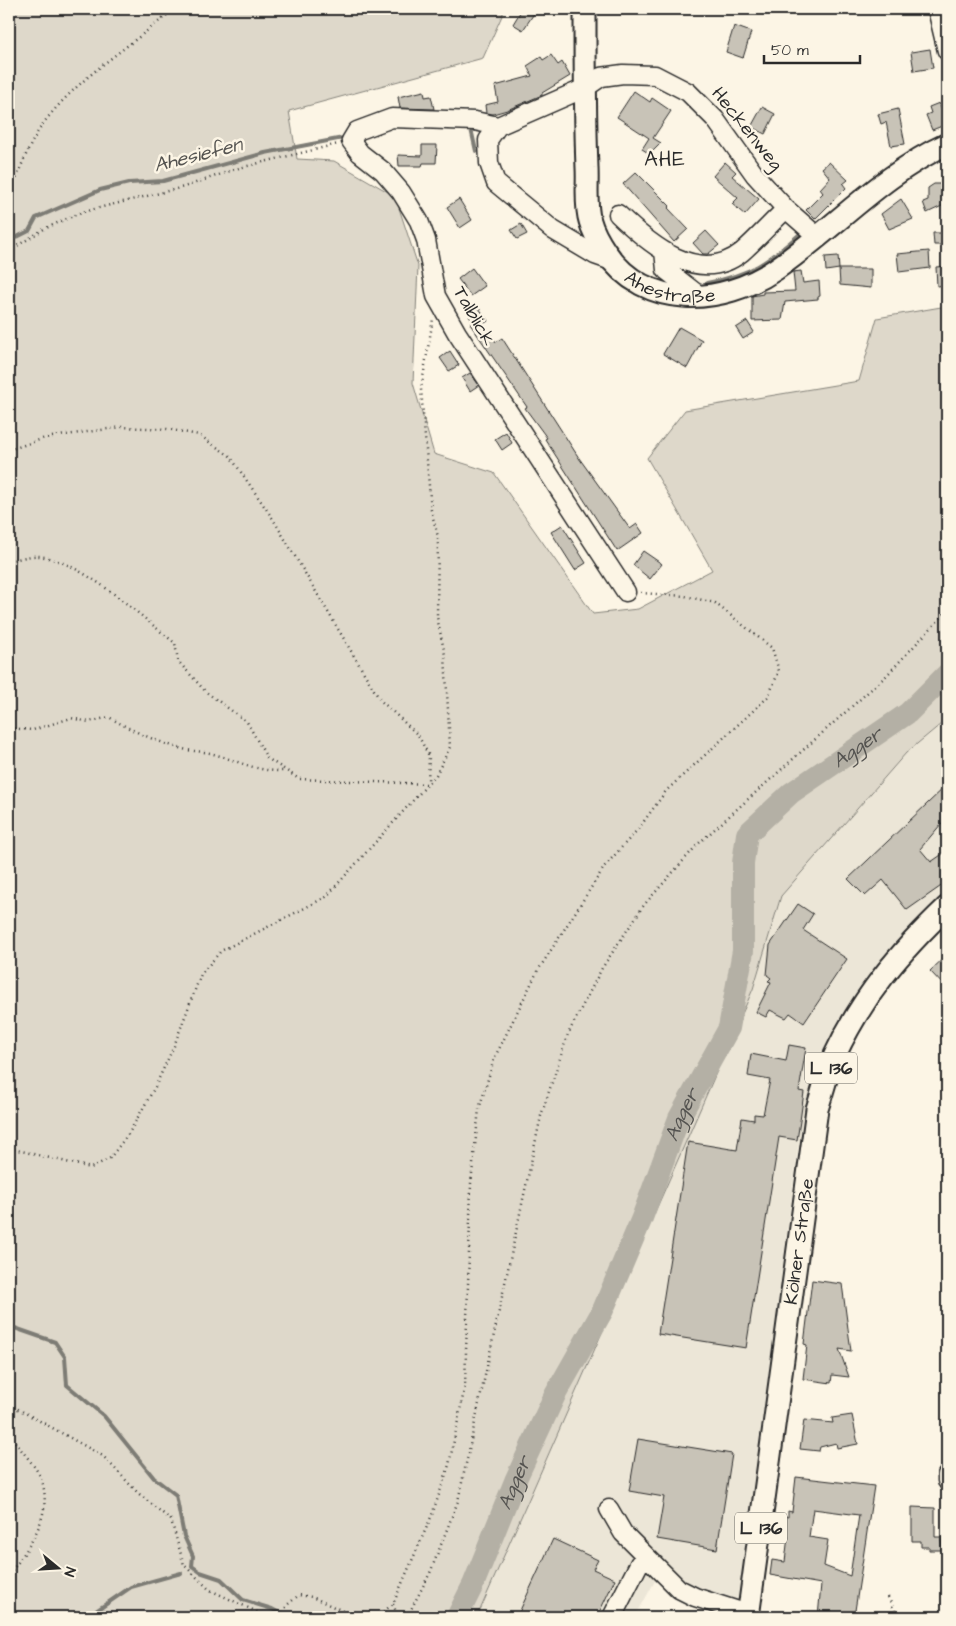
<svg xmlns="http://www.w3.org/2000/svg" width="956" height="1626" font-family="'Architects Daughter',sans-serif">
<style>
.built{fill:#ece6d7}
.green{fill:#ded8ca;stroke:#84827a}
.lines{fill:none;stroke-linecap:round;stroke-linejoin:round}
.stream{stroke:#7d7b74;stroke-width:4}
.river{stroke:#b4b0a5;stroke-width:22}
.building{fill:#c8c3b7;stroke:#2b2b2b;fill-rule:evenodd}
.minor-casing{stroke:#2b2b2b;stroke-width:21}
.major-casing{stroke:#2b2b2b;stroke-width:25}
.path{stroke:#2b2b2b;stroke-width:2.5;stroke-dasharray:1 4;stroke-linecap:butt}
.minor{stroke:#fcf5e5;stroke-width:18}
.major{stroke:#fcf5e5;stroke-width:21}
.labels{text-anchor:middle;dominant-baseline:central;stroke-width:5;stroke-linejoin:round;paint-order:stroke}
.shield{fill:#fcf5e5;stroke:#6a6863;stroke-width:1}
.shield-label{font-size:18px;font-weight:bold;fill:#2b2b2b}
.street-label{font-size:19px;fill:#2b2b2b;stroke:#fcf5e5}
.water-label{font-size:20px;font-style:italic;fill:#545350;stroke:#fcf5e5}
.quarter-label{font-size:21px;letter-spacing:1px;fill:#2b2b2b;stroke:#fcf5e5}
</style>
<rect width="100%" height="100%" fill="#fcf5e5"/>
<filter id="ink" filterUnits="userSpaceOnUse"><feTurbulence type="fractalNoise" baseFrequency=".02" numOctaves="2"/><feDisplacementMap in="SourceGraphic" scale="10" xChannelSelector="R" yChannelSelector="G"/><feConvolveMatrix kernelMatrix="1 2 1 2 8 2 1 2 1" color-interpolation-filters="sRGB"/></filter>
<g filter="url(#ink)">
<path class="built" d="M947,719V890L863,981L824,1057L799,1141L737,1617H716L655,1581L635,1617H477L753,989L781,896L906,753Z"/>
<path class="green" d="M9,9H505L483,58L289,111L297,159L334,161L395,196L418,266L413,383L434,454L494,473L593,614L638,609L712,570L647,458L685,410L859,381L877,318L947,306V719L906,753L781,896L753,989L477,1617H9Z"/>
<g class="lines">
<path class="stream" d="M467,129H471L476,151
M9,241L29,231L36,218L100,190L129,183L163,181L265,153L343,138L346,135
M707,283C752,274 767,263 801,233
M945,676L947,678
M9,1326L55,1342L65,1357L67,1385L104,1416L154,1478L176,1495L184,1536L193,1556L192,1566L200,1572L221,1579L243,1600L272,1609L287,1617
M77,1617L96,1611L131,1587L181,1573"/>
<path class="river" id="s1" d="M457,1617L473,1585L515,1481L555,1395L603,1310L642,1218L679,1118L729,1028L743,951V863L747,834L791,793L908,713L947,674"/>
</g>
<path class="building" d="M522,9H537L523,30L513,24Z
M734,26L751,32L743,58L726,52Z
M930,49L933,68L914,71L911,52Z
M551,55L558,65L562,62L570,76L542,93V95L507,110L493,114L486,113L485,105L498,102L495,86L532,76L527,66L541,57L543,60Z
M424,91L425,97L431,96L434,109L400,108L398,97Z
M634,91L650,102L652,98L671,111L653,138L661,143L650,154L642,149L649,138L617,117Z
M939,103L947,124L932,130L926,115L931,113L929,107Z
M762,107L775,114L765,134L751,127Z
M898,109L905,144L891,146L886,122L881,124L878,114Z
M422,145H437L436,163H423L422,166H399L398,155L422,156Z
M725,162L736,172L732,176L759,199L745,215L732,204L738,198L713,176Z
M829,162L848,180L843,184L846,188L815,219L806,210L823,193L820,189L830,178L822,168Z
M636,172L670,206L668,208L688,229L674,242L623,184Z
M934,184H947V197H943L942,206L927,213L923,202L928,200V188Z
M459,199L472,220L460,228L447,207Z
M901,199L913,219L889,229L881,214Z
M521,224L527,234L517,239L511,230Z
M706,231L719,245L708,254H703L693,243Z
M933,233H944V245H934Z
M929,251L930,268L899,272L897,254Z
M838,256L839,269H871V288L840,285L839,269L826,271L825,257Z
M947,266V285L937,286L936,267Z
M472,268L485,286L471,296L458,279Z
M801,271L803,283L819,281L820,296L818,297V299L785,302L782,320L752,321V296L763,294V292L795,291L793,272Z
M479,308L488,321L483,324L496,342L502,338L579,458L630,529L637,524L643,533L617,551L545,439L547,438L525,408L527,407L470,324L473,322L469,316Z
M747,321L754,332L743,339L736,328Z
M679,327L702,340L687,368L663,354Z
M450,351L459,365L449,371L440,358Z
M470,373L479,385L470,391L462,378Z
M506,432L512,443L502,450L495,439Z
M562,525L586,563L575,570L551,532Z
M643,551L662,564L650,579L633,565Z
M947,785V817L920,849L931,862L947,851V882L907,910L883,880L865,896L848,879Z
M798,904L813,914L803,930L847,959L804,1023L790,1013L786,1018L770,1010L766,1017L756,1012L771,982L768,981L771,978L767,975L770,945Z
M947,955V989L930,971Z
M789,1045L806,1048L799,1091L804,1092L800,1121L797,1140L779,1137L746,1348L658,1334L688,1142L737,1150L742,1118L754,1120V1114L763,1115L770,1080L748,1076L751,1054L786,1061Z
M812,1280L842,1284L851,1351L839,1349L849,1377L832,1375L831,1383L803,1379L807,1345L804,1344Z
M852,1415L858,1444L837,1448L836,1443L820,1447L819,1451L800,1449L804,1420L833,1423L832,1418Z
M638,1439L732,1454L717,1549L657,1539L664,1497L629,1491Z
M796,1477L874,1486L854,1617H818L821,1584L770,1575L772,1560L785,1562L788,1536L781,1535L784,1516L788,1517V1511L792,1512ZM813,1509L859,1515L850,1576L824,1566L828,1540L809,1537Z
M912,1507L935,1508V1537H941L942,1550H929V1547H921V1541H912Z
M553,1539L598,1560L593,1569L615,1579L597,1617H517Z"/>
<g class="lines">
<g class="minor-casing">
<path id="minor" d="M937,9L947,51
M498,126L488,140L489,163L496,183L553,230L595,255L612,261
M618,214C649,244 699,287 742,252C757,239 771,223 786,209
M664,251L666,270L701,297
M626,592L457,333L436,296L426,240L419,221L401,192L383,171L360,153L351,141L357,131L392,118L475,121L498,126L585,88L601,77L623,74L655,75L688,92L715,119L755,175L786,209L818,237
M947,1475V1481
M609,1509L623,1533L679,1589L695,1597L748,1614
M612,1617L639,1564L646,1556"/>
</g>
<g class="major-casing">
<g id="major">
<path id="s2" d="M585,9C585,62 585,115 587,168C588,184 585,206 590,221C593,232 599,242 605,251C645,311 722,306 776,269C835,228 882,174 947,144"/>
<path id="s3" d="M748,1617L817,1109C823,1091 827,1072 835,1055C863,995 900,952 947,907"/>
</g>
</g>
<path class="path" d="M9,197C20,170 30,138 50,115C82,76 128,47 167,15L178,9
M9,251L44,229L82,212L184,187L239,168L338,144
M9,450L45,438L122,427L167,429L199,435L230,456L273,519L380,700L418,735L429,756L428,782
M9,561C18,559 30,555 39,556C84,562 140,616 175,643L178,661L206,692L247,722L267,758L299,779L428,784
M9,728L33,730L71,718L89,722L109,717C132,731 157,742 183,749C194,752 206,751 217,755C240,762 259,772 284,771
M9,1148L91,1168L110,1158L129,1133L155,1087L174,1046L201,974L221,951L326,897L436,775L450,747L445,655L437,617L438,537L431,510L421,389L433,319
M9,1404L103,1456L138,1493L171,1520L184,1565L210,1590L268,1617
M9,1434C18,1447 38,1468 42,1481C53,1517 28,1548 9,1575
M888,1597L898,1617
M393,1604L398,1617
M281,1617L287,1605L299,1595L312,1597L356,1617
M360,1617L378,1616L393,1604L432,1515L449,1465L465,1386L471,1183L479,1109L494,1059L537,972L605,866L639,828L666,791L768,697L779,671L772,648L715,603L685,596L641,593
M407,1617L430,1573L458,1501L541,1116L568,1034L602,968L644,905L698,844L886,676L947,611"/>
<use href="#minor" class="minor"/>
<use href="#major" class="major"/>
</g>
</g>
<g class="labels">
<g class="shield">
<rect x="805" y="1052.5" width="52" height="31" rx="4"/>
<rect x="735" y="1512.5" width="52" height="31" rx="4"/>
</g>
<g class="shield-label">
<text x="831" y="1068">L 136</text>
<text x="761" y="1528">L 136</text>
</g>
<g class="street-label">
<text transform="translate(747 129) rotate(51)">Heckenweg</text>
<text stroke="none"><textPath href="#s2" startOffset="325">Ahestraße</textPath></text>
<text transform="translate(474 316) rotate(60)">Talblick</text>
<text stroke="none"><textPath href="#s3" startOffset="379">Kölner Straße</textPath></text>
</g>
<g class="water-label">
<text transform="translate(198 155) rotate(-14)">Ahesiefen</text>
<text stroke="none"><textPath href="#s1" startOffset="986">Agger</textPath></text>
<text stroke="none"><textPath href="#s1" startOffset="551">Agger</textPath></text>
<text stroke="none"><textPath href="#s1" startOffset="146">Agger</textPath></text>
</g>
<g class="quarter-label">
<text x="665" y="159">AHE</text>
</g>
</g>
<rect width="956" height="1626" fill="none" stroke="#fcf5e5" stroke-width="30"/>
<rect x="15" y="15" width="926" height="1596" fill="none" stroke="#2b2b2b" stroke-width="2" filter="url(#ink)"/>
<g transform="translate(58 1568) rotate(108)" stroke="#fcf5e5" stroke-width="4" paint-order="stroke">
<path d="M0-4L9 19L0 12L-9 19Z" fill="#2b2b2b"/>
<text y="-8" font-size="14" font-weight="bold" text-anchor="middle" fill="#2b2b2b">N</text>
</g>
<path d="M764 55v8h96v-8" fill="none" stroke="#2b2b2b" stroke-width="2.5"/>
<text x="771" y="55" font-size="15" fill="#2b2b2b" stroke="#fcf5e5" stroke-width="4" paint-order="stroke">50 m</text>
</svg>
